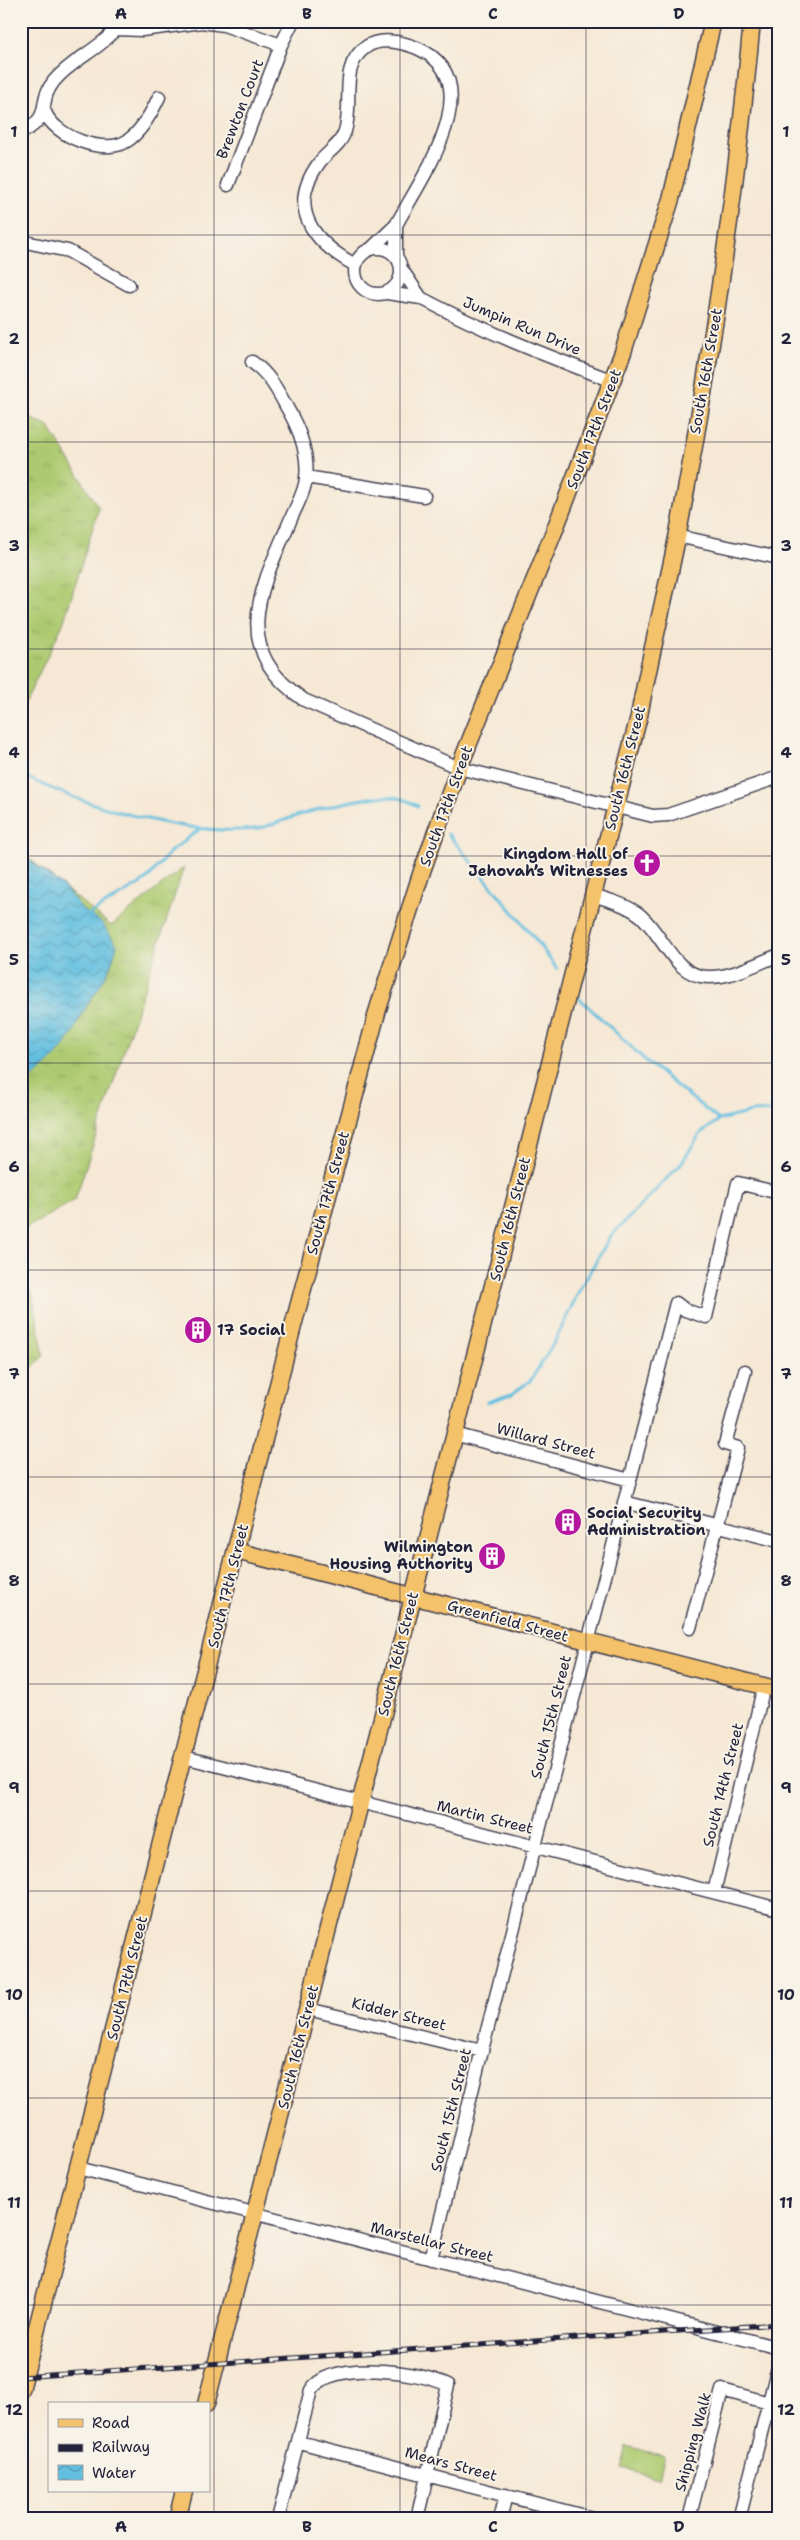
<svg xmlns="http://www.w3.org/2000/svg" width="800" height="2540" font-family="'Shantell Sans',sans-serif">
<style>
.grass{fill:url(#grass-tufts);stroke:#687656}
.pitch{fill:#aeca71;stroke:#687656}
.water{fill:url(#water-waves);stroke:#42708e}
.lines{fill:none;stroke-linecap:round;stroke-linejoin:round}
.stream{stroke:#62bfe0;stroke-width:3}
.minor-casing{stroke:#424052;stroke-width:15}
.major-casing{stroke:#424052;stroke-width:19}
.minor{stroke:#fff;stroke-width:12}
.major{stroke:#f4c26a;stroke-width:16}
.rail-casing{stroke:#22223b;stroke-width:5}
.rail{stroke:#f7f3e8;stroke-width:3;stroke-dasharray:9;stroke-linecap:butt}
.grid{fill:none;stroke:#22223b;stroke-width:1;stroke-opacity:0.55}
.labels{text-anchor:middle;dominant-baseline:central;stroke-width:4;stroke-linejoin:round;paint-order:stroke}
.street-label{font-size:15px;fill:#22223b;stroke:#f7f3e8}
.poi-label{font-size:15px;font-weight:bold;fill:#22223b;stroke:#f7f3e8;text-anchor:end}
.neatline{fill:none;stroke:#22223b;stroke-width:2}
.grid-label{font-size:16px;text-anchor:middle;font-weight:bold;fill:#22223b}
</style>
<defs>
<pattern id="grass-tufts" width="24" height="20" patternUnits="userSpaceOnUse" patternTransform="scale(1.25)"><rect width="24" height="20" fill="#aeca71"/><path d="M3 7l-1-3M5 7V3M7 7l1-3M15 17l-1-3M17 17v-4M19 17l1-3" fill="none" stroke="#95ad63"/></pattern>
<pattern id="water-waves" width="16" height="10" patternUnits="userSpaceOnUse" patternTransform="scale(1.25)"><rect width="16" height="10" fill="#62bfe0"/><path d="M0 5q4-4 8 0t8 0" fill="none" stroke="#509bb7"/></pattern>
</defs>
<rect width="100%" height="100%" fill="#f7f3e8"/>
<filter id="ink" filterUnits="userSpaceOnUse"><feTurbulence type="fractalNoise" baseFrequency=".02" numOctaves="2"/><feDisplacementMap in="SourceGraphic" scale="10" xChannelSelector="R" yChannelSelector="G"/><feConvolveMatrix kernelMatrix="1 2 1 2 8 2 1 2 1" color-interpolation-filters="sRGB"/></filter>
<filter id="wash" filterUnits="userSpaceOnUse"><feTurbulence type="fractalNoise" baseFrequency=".0096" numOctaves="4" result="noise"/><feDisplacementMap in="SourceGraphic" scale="20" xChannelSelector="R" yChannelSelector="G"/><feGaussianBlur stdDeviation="1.12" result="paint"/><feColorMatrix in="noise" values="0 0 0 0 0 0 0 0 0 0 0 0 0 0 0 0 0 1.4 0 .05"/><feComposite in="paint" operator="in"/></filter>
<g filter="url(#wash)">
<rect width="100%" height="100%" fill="#f6e8d4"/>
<path class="grass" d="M21,414L49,427L99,508L63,624L21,711Z
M21,852L111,926L184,867L75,1200L21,1231Z
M21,1285L32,1292L44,1356L21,1378Z"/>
<path class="pitch" d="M627,2446L664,2456L658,2478L621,2469Z"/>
<path class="water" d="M21,854L64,887L83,910L102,923L117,945C109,974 102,983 86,1007C81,1014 78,1023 74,1031C64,1049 48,1066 31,1079L21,1076Z"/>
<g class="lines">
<path class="stream" d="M21,774C78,805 196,839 260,828C272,825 285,820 296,816C319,809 367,795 390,797C400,797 409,801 418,806
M448,834L533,936L557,969
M86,914L88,915L146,880L170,852L201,828
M577,996L646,1061L719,1120
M487,1402L512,1394L531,1380L556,1339L581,1287L610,1237L681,1164L700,1134L719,1120L752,1112L779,1111"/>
</g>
</g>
<g filter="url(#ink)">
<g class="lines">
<g class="minor-casing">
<path id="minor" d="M116,29L142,30L202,22L224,25L281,45
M45,112C54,136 104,156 127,141C141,132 152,112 159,97
M21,133C56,114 35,105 54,81C73,58 103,49 120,23
M228,185L281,45L293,21
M21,241L68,251L129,285
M355 271a23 23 0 1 1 46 0a23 23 0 1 1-46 0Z
M372,248L396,225V256
M355,265C313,242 286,208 319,163C327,152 341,145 345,131C354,104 338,66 366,47C380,37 402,42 417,48C493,81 420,180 396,225
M387,293L421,298L402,270
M421,298C483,331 547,356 613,381
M252,362C268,373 277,389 286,406C299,428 309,453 306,478C305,493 295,508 290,521C261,588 228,649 304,700L459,768L653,816L668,815L779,777
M306,477L424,496
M677,536L779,558
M592,895C609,900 628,905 641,916C664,936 675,978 710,977C733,977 758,963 779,955
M454,1434L630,1480
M624,1502L779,1541
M690,1628L738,1448L725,1444L745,1371
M184,1757L779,1909
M714,1892L764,1686
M308,2009L482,2051
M78,2168L779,2348
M431,2259L482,2050L676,1303L685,1310L706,1317L738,1183L779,1193
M299,2442L596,2519
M278,2519L311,2390C331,2359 419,2371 448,2385L417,2519
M500,2519L506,2495
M689,2519L722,2390L769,2403
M739,2519L779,2363"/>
</g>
<g class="major-casing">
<path id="major" d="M236,1551L779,1690
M21,2390L293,1326L378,1009L422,871L459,768L555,529L623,352L671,199L713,21
M206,2404L639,716C650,656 665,597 677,538C710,367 736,195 752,21
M177,2519L184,2491"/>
</g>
<use href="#minor" class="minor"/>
<use href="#major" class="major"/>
<g class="rail-casing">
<path id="rail" d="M21,2377L779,2324"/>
</g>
<use href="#rail" class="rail"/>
</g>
</g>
<path class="grid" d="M214,21V2519M400,21V2519M586,21V2519M21,235H779M21,442H779M21,649H779M21,856H779M21,1063H779M21,1270H779M21,1477H779M21,1684H779M21,1891H779M21,2098H779M21,2305H779"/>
<defs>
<g id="church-disc" transform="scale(1.4375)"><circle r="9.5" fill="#b5179e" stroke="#f7f3e8"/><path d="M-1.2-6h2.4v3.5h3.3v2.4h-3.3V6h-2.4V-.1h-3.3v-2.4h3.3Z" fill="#fff"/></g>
<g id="building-disc" transform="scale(1.4375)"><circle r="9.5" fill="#b5179e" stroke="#f7f3e8"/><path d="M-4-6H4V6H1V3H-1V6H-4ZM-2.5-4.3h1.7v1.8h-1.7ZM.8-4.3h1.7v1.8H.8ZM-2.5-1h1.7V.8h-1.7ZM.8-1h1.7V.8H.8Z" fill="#fff"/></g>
</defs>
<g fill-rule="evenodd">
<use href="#church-disc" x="647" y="863"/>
<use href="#building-disc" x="198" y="1330"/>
<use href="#building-disc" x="568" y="1522"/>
<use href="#building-disc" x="492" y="1556"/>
</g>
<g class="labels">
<g class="street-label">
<text transform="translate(240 109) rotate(-69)">Brewton Court</text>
<text transform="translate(522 326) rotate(23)">Jumpin Run Drive</text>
<text transform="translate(706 371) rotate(-80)">South 16th Street</text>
<text transform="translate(594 429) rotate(-69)">South 17th Street</text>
<text transform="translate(625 768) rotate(-76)">South 16th Street</text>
<text transform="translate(446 806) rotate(-70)">South 17th Street</text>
<text transform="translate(328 1193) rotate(-75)">South 17th Street</text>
<text transform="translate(510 1219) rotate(-76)">South 16th Street</text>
<text transform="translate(546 1441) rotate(15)">Willard Street</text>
<text transform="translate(228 1586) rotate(-76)">South 17th Street</text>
<text transform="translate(508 1621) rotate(15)">Greenfield Street</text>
<text transform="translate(398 1654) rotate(-76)">South 16th Street</text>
<text transform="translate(551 1717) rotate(-76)">South 15th Street</text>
<text transform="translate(723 1785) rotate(-76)">South 14th Street</text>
<text transform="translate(485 1817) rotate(14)">Martin Street</text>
<text transform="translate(127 1978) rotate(-76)">South 17th Street</text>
<text transform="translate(399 2014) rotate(14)">Kidder Street</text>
<text transform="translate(298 2047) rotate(-76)">South 16th Street</text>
<text transform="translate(451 2110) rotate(-76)">South 15th Street</text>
<text transform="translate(432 2242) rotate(14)">Marstellar Street</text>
<text transform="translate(693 2442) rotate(-75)">Shipping Walk</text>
<text transform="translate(451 2464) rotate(15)">Mears Street</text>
</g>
<g class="poi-label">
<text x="628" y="854">Kingdom Hall of<tspan x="628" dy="17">Jehovah’s Witnesses</tspan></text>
<text x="217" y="1330" text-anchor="start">17 Social</text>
<text x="587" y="1513" text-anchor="start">Social Security<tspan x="587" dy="17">Administration</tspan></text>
<text x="473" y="1547">Wilmington<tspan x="473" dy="17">Housing Authority</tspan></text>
</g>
</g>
<rect width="800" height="2540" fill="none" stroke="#f7f3e8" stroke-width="55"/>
<rect x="48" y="2402" width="162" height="90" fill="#f7f3e8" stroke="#a29fa3"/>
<rect x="58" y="2419" width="25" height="8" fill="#f4c26a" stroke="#a29fa3"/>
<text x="92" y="2428" font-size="15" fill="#22223b">Road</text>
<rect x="58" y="2444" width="25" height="8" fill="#22223b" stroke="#a29fa3"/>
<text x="92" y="2452" font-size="15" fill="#22223b">Railway</text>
<rect x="58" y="2465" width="25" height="15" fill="url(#water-waves)" stroke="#a29fa3"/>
<text x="92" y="2478" font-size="15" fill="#22223b">Water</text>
<rect x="28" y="28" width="744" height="2484" class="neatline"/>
<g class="grid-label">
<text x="121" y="19">A</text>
<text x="307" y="19">B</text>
<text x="493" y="19">C</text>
<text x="679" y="19">D</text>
<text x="14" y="137">1</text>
<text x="786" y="137">1</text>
<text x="14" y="344">2</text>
<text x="786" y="344">2</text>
<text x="14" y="551">3</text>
<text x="786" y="551">3</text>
<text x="14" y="758">4</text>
<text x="786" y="758">4</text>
<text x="14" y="965">5</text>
<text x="786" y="965">5</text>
<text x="14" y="1172">6</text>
<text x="786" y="1172">6</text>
<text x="14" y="1379">7</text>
<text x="786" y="1379">7</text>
<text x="14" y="1586">8</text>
<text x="786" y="1586">8</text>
<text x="14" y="1793">9</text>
<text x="786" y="1793">9</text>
<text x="14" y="2000">10</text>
<text x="786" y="2000">10</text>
<text x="14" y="2208">11</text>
<text x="786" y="2208">11</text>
<text x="14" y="2415">12</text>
<text x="786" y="2415">12</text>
<text x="121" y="2532">A</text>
<text x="307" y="2532">B</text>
<text x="493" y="2532">C</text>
<text x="679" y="2532">D</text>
</g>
</svg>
